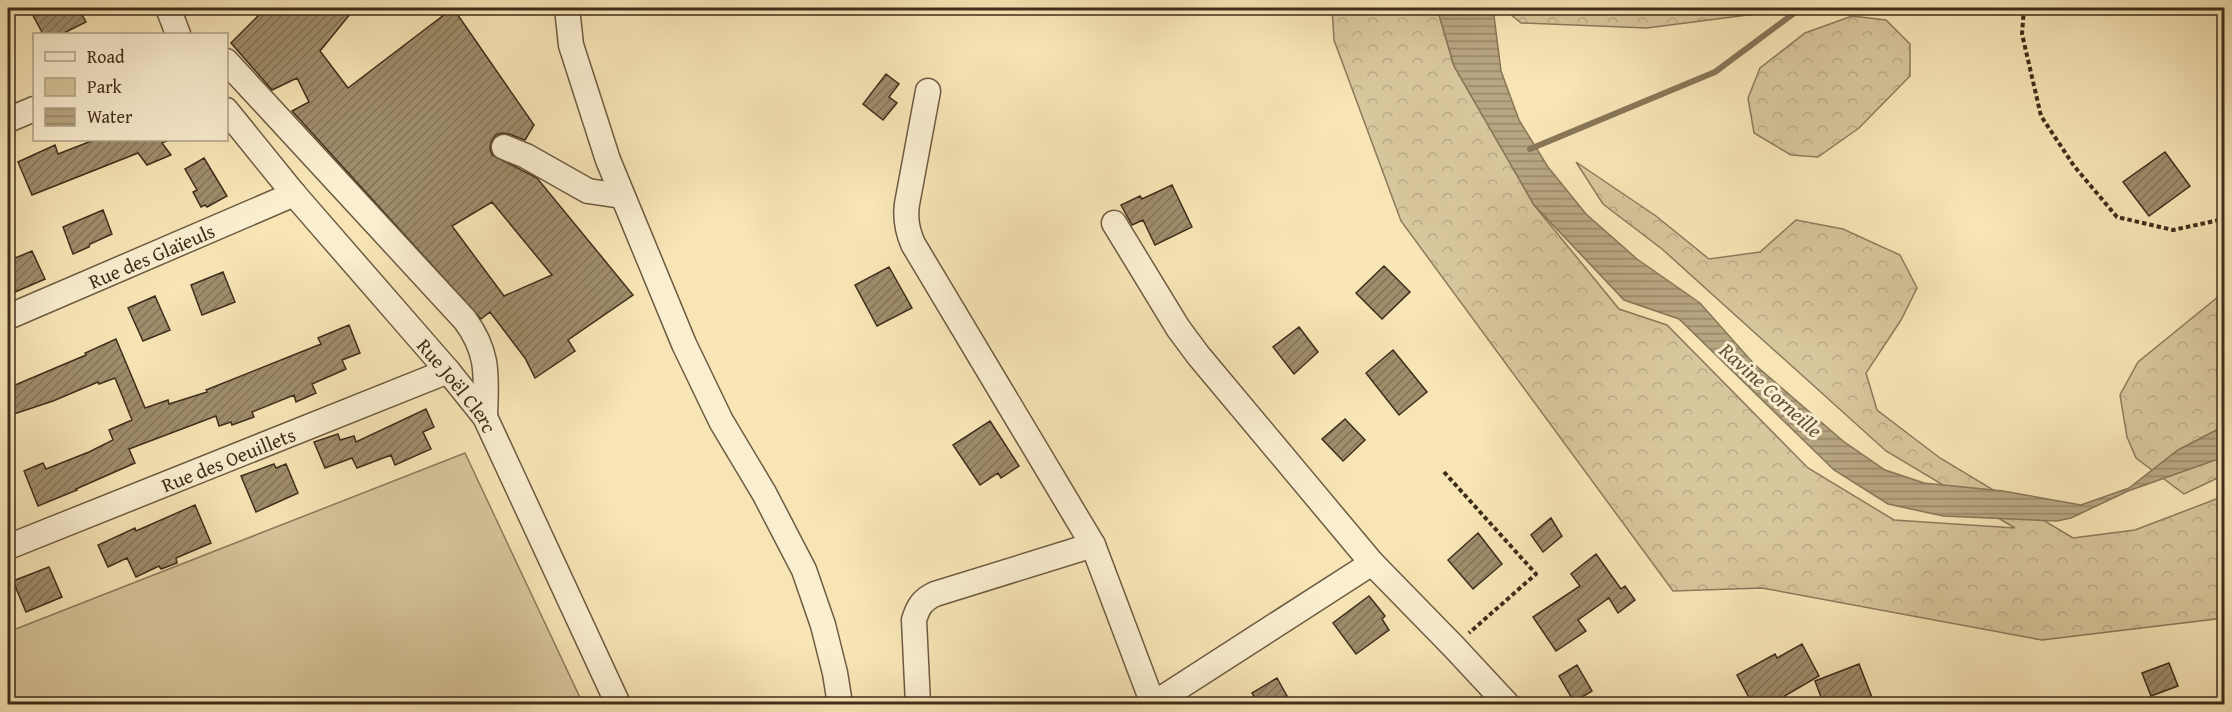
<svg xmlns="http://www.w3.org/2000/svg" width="2232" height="712" font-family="'Gentium Book Plus',serif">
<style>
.green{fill:#d8c69c;stroke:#8c7a5c;stroke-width:1.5}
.forest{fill:url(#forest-crowns);stroke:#8c7a5c;stroke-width:1.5}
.water{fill:url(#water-rules);stroke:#887658;stroke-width:1.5}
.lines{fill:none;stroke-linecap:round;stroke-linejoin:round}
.stream{stroke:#887658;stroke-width:6}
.building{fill:url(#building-hatch);stroke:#3f2d1b;stroke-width:1.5;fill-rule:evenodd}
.street-casing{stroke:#6d5b42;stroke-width:27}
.path{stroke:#3f2d1b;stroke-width:4;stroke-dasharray:4.5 3;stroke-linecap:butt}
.street{stroke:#faeed0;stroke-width:24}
.labels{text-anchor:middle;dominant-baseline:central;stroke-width:6;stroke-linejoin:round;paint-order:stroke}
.street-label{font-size:20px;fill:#3f2d1b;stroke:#faeed0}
.water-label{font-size:21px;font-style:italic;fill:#63513a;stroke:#faeed0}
</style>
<defs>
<pattern id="forest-crowns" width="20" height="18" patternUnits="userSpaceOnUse" patternTransform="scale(1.5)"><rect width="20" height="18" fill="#d8c69c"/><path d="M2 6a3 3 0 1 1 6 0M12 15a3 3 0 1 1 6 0" fill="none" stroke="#baaa86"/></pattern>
<pattern id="water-rules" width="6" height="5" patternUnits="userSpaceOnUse" patternTransform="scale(1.5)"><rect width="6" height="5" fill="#b8a681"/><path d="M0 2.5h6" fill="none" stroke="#978869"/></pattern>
<pattern id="building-hatch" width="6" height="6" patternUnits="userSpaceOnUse" patternTransform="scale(1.5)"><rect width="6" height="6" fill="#9f8d6c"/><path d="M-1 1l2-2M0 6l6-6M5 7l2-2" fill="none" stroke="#837458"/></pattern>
</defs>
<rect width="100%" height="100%" fill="#f7e5b6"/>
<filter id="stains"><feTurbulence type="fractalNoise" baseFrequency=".00333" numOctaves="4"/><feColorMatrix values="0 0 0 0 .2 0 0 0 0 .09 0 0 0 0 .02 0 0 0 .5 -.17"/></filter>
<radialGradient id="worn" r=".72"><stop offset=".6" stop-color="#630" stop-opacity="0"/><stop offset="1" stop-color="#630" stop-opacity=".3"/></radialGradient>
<path class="green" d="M465,453L583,704H8V632Z"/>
<path class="forest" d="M1332,8H1437L1454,66L1534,205L1619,309L1667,325L1808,468L1894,520L2015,528L1886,451L1662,249L1603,204L1576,162L1656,216L1709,259L1760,252L1796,220L1843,229L1900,255L1917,288L1901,320L1866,373L1877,410L1940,458L2073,538L2135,530L2224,496V618L2042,640L1762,588L1673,591L1401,221L1334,40Z
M1503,8H1762L1755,14L1647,28L1521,23Z
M1852,16L1886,20L1910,44V76L1859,128L1818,157L1791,155L1754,133L1748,98L1760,68L1805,33Z
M2224,292V475L2184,494L2136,458L2127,437L2120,395L2138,362Z"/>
<path class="water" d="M1437,8H1493L1501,71L1519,120L1548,167L1586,214L1637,259L1700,303L1754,364L1843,441L1885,470L1924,483L2003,491L2081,505L2129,488L2178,450L2224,426V457L2128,491L2071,518L2057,521L1943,516L1888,504L1834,470L1679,319L1624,300L1534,205L1454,66Z"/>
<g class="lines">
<path class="stream" d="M1530,149L1715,72L1801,8"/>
</g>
<path class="building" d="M29,8H78L86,22L62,34H43Z
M266,8H355L320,51L348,88L453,8L534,125L525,140L509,134L502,133L496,135L491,142L490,149L492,155L537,178L633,295L568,340L575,351L535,378L525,358L490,312L481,319L292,111L309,102L297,78L272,90L231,43ZM492,202L552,275L504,296L452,226Z
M886,74L899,84L889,97L897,103L883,120L863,104Z
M94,140H169L162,143L171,155L147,165L138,153L32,195L18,162L55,145L58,154Z
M2165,152L2190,186L2149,216L2123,182Z
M204,158L227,196L207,207L205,205L201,207L193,192L197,190L185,169Z
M1172,185L1192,227L1155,245L1143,220L1132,225L1121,205L1140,196L1142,199Z
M103,210L112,234L90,244L89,247L73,254L63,227Z
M32,251L45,279L8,295V261Z
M1384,266L1410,292L1382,319L1356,293Z
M889,267L912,308L877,326L855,285Z
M223,272L235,302L202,315L191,285Z
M155,296L170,330L143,341L128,308Z
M349,325L360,353L342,360L346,369L312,384L316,393L296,402L294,395L252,412L254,417L232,425L231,422L219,426L216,416L129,449L135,463L76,489L77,490L38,506L24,471L43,463L46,469L89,452L113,440L109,430L132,420L115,378L99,384L98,382L53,401L8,416V388L86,355L85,353L116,339L145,408L168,400L169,404L207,392L206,390L321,344L318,338Z
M1299,327L1318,352L1294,374L1273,347Z
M1393,350L1427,392L1399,415L1366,373Z
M426,409L434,427L423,432L431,449L395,465L391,455L357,468L352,458L325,468L314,442L338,434L340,440L354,436L356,442Z
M1345,419L1365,440L1343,461L1322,439Z
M990,421L1019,466L1001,478L998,473L980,485L953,445Z
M274,464L276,468L286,464L298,493L256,512L241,476Z
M195,505L211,543L176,558L177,563L161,569L159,566L136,577L127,558L108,567L98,545L135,528L136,531Z
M1551,518L1562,536L1543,552L1531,535Z
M1478,533L1502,564L1473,589L1448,560Z
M1596,554L1621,589L1625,586L1635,600L1618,613L1609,598L1578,620L1586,631L1556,651L1533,617L1580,586L1571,574Z
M49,567L62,597L26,612L13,581Z
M1369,596L1385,616L1382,619L1389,630L1356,654L1333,623Z
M1802,644L1819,676L1769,705H1753L1737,675L1775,654L1777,658Z
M2169,663L2178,686L2151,696L2142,673Z
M1859,664L1875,705H1824L1815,681Z
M1577,665L1592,691L1574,702L1559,676Z
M1277,678L1292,705H1259L1252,693Z"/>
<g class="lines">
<g class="street-casing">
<g id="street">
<path d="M168,8L178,34"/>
<path d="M567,8L571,45L608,160L684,344L721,421L764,493L804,570L823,625L835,673L840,704"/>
<path d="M226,61L465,320C490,354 486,377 485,417"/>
<path d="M928,91L907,204C905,219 907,230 913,244L1093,545L1153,704"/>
<path id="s1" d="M226,110L294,194L448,371L485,417L618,704"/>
<path d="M8,120L34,109"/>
<path d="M504,147L526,156L588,191L622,196"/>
<path d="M1114,223L1178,328L1198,355L1372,563L1454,647L1507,704"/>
<path id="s2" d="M8,317L294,194"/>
<path id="s3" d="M8,547L448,371"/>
<path d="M918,704L914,620C918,607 922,600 935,594L1093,545"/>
<path d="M1153,704L1372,563"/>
</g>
</g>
<path class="path" d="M2024,8L2022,34L2041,116L2074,166L2117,217L2173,230L2224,219
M1444,472L1536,574L1469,633"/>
<use href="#street" class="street"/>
</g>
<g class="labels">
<g class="street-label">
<text stroke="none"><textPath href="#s2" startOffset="156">Rue des Glaïeuls</textPath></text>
<text stroke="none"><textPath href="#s1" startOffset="360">Rue Joël Clerc</textPath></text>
<text stroke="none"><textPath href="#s3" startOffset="237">Rue des Oeuillets</textPath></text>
</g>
<g class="water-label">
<text transform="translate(1771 390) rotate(42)">Ravine Corneille</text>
</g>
</g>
<rect width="2232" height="712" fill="none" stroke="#f7e5b6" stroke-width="30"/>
<rect x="9" y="9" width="2214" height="694" fill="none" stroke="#3f2d1b" stroke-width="3"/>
<rect x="15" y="15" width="2202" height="682" fill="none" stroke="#3f2d1b" stroke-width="1.5"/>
<rect x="33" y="33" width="195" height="108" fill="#faeed0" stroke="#afa188" stroke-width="1.5"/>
<rect x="45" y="52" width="30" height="9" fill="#faeed0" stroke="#afa188" stroke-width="1.5"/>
<text x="87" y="63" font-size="18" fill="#3f2d1b">Road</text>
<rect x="45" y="78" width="30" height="18" fill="#d8c69c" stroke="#afa188" stroke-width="1.5"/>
<text x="87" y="93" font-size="18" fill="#3f2d1b">Park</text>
<rect x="45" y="108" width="30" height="18" fill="url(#water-rules)" stroke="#afa188" stroke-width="1.5"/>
<text x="87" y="123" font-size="18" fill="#3f2d1b">Water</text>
<rect width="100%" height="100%" filter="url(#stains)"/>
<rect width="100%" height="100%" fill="url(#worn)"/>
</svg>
